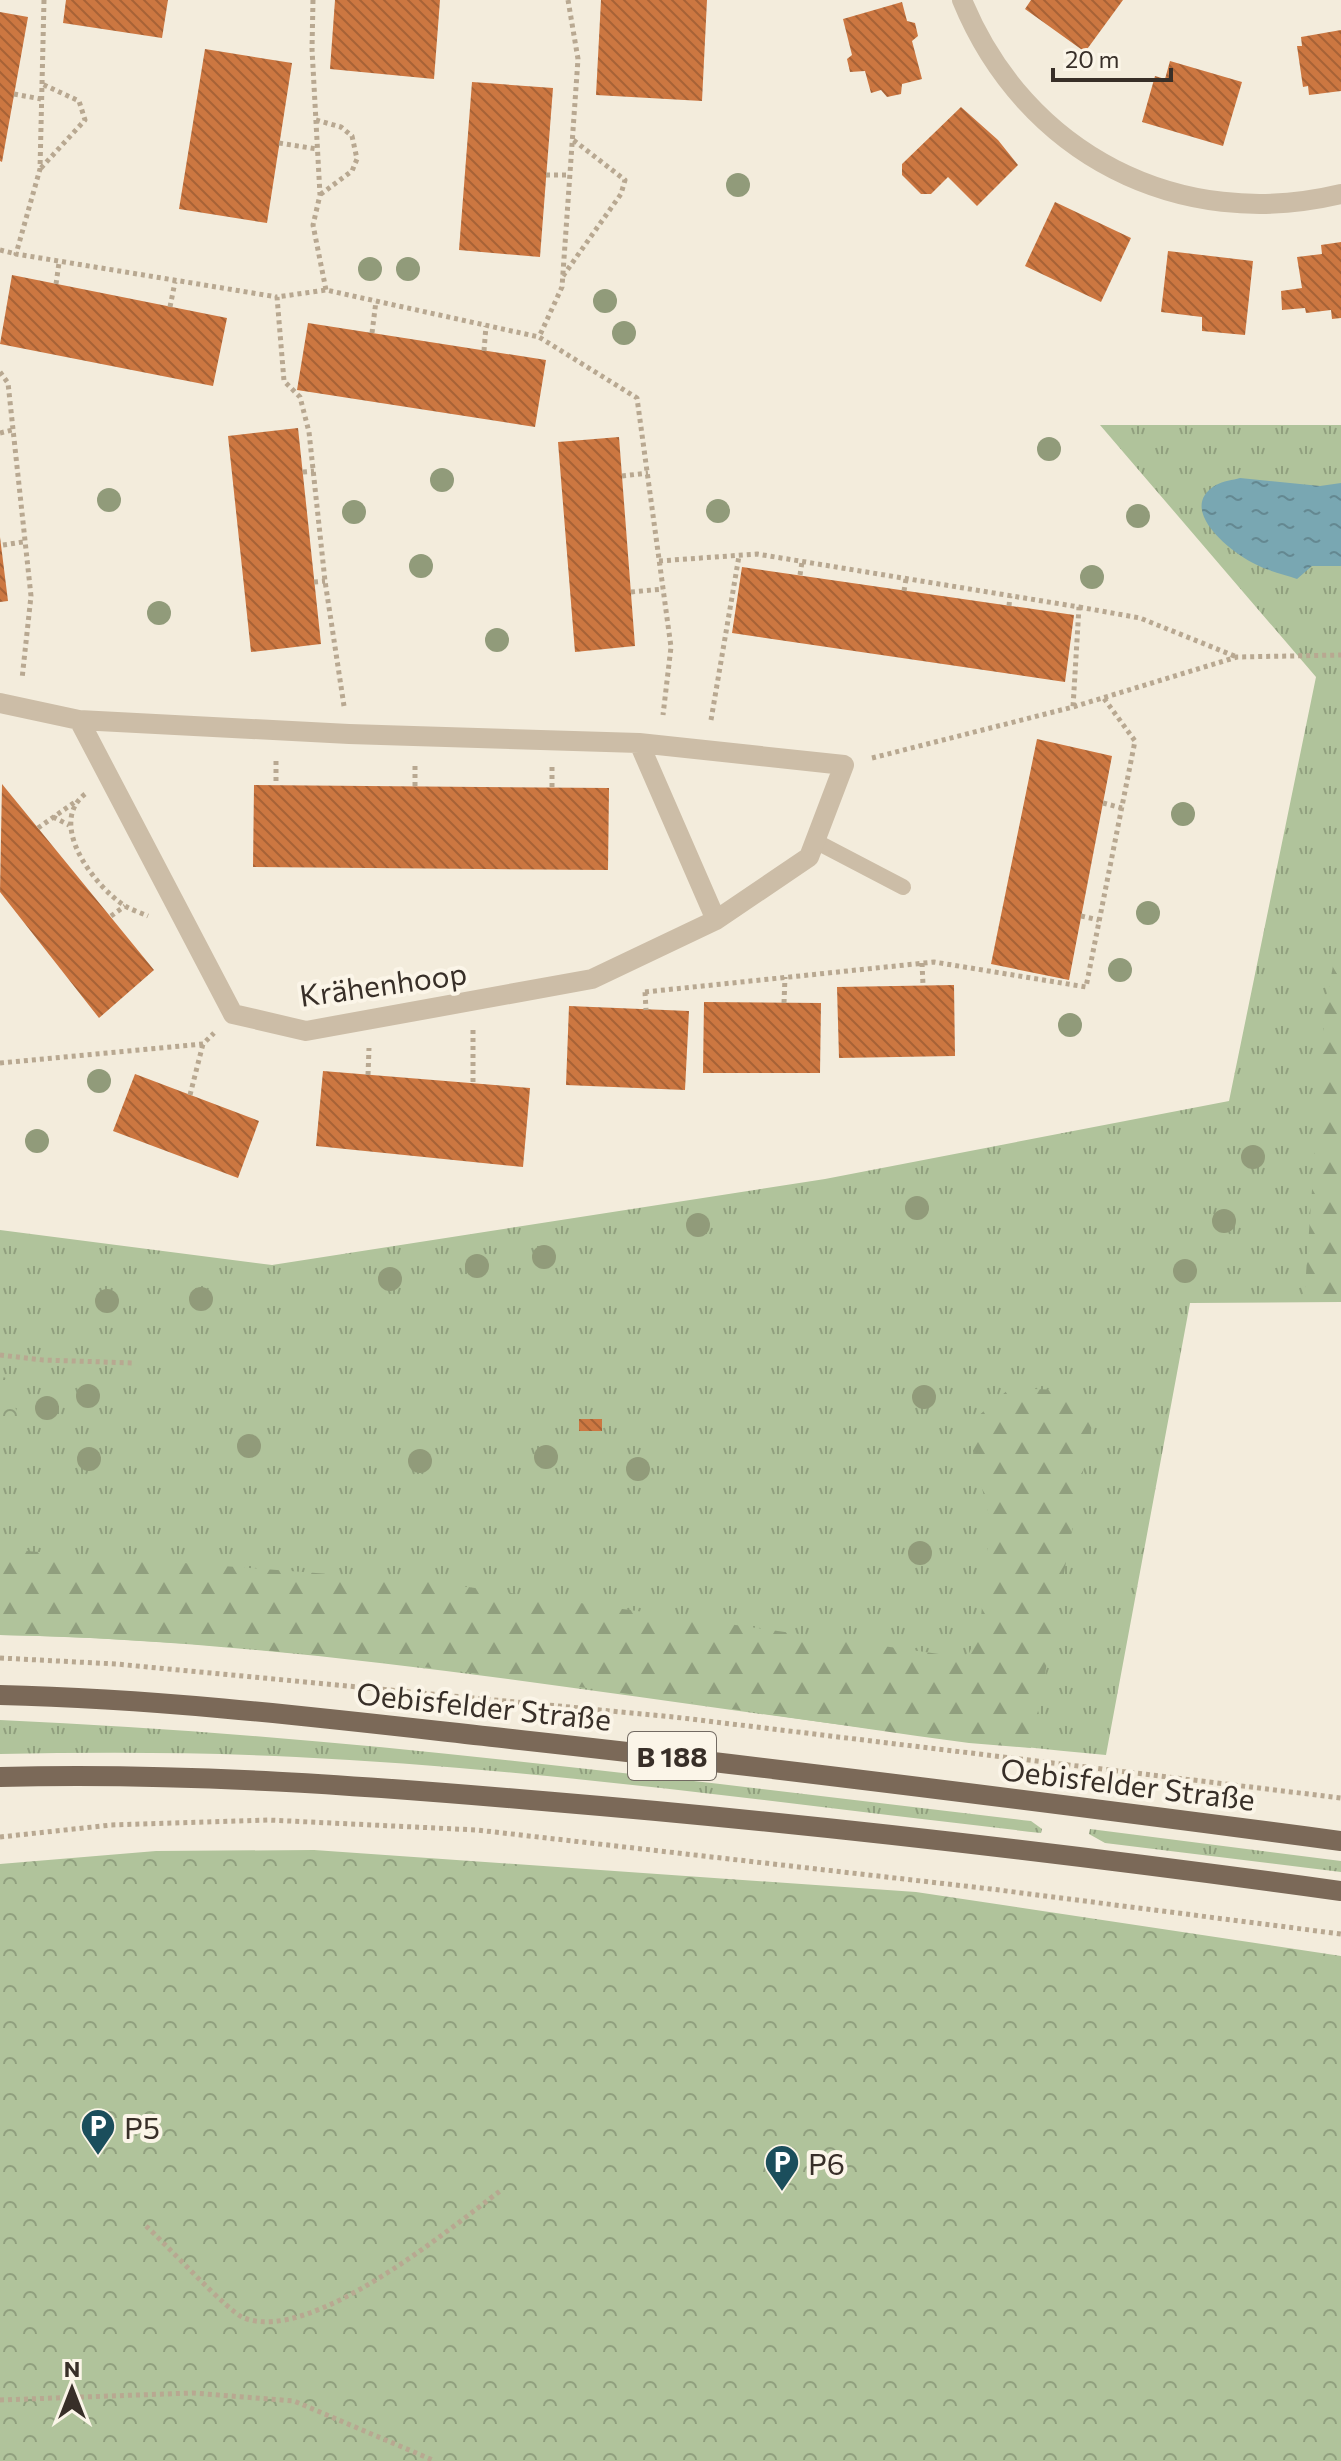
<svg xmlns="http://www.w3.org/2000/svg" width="1341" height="2461" font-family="Commissioner,sans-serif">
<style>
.grass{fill:url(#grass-tufts)}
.forest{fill:url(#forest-firs)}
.park{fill:url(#park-crowns)}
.water{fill:url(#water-ripples)}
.building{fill:url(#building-back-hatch)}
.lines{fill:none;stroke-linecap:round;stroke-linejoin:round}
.path{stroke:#b8a891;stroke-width:5;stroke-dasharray:4 4;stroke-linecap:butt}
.lane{stroke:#ccbda7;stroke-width:16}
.street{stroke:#ccbda7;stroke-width:20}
.primary{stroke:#7b6958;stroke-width:20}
.tree{fill:#919b7a}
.labels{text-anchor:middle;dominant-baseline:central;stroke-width:8;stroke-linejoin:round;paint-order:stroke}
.shield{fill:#fbf5e8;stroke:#726a62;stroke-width:2}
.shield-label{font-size:28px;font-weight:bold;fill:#382f28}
.street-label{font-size:30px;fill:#382f28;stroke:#fbf5e8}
.poi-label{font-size:30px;fill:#382f28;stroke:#fbf5e8;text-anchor:start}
</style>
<defs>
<pattern id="grass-tufts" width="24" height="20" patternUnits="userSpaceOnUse" patternTransform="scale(2)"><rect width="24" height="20" fill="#b0c39b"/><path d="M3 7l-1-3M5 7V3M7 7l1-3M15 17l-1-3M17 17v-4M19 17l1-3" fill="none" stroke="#909f7e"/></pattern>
<pattern id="forest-firs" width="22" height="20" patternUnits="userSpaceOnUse" patternTransform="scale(2)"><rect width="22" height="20" fill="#b0c39b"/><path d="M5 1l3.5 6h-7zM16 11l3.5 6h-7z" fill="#909f7e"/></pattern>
<pattern id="park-crowns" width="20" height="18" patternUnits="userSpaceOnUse" patternTransform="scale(2)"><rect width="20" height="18" fill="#b0c39b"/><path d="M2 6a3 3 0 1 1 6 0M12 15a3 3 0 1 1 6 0" fill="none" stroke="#909f7e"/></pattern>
<pattern id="water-ripples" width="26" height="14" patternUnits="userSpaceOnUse" patternTransform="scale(2)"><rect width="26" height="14" fill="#79a7b2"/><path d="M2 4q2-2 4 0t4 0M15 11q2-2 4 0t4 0" fill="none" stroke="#648891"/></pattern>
<pattern id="building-back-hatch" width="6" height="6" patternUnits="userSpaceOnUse" patternTransform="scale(2)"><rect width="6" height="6" fill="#cc7741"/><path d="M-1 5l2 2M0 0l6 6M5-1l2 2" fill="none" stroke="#a76236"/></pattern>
</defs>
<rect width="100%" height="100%" fill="#f3ecdc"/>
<path class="grass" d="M1100,425H1341V1302L1190,1303L1106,1755C737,1722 372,1642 0,1635V1230L272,1265L825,1179L1229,1101L1316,677Z
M0,1720C345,1735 688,1781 1031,1821L1042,1829L1041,1833C794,1805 545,1769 296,1757C197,1752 99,1752 0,1754Z
M1090,1829L1341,1861V1872L1105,1843L1089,1834Z"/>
<path class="forest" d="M1341,924V1302H1304L1325,1008Z
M1010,1388L1059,1390L1093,1419L1031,1748L969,1743C648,1699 325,1641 0,1635V1549L433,1582L967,1658L980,1628L990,1521L971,1443L976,1418Z"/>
<path class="park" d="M0,1376L6,1378L18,1416L0,1418Z
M314,1850L916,1892L1341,1956V2461H0V1864L156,1851Z"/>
<path class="water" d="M1240,478L1320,486L1341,483V566H1312L1297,579C1283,574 1268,571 1255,564C1232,553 1175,509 1216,485C1223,481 1233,480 1240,478Z"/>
<path class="building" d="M66,0H168L162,38L63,23Z
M335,0H440L434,79L330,69Z
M601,0H707L702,101L596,95Z
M1031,0H1123L1085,52L1025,9Z
M902,2L907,21L915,23L918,36L912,41L922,79L902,84L901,94L887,97L881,90L871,93L865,71L850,72L847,59L852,55L843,19Z
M0,12L28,17L2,162L0,161Z
M1341,30V91L1309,95L1308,86L1303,87L1297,46H1302L1301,37Z
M205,49L292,63L267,223L179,209Z
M1170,61L1242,82L1223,146L1142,122L1155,76L1165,79Z
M472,82L553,88L540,257L459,250Z
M961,107L998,140L1018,165L977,206L948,177L931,194H921L902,175V164Z
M1055,202L1131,238L1101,302L1025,266Z
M1341,242V318L1332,319L1331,310L1306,313L1305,308L1282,310L1281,291L1302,288L1297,257L1322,254L1321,245Z
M1168,251L1253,261L1245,335L1202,331V317L1161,312Z
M12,275L227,318L213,386L0,344Z
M308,323L546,360L535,427L297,390Z
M298,428L321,644L251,652L228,436Z
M619,437L635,646L575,652L558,442Z
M0,537L8,601L0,602Z
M742,567L1074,615L1065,682L732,633Z
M1037,739L1112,756L1069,980L991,964Z
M2,784L154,970L99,1018L0,892Z
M254,785L609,788L608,870L253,867Z
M954,985L955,1056L839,1058L837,987Z
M704,1002L821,1003L820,1073H703Z
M569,1006L689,1011L685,1090L566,1085Z
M323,1071L530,1088L523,1167L316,1146Z
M135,1074L259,1121L238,1178L113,1131Z
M579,1419H602V1431H579Z"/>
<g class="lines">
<path class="path" d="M44,0L40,169L16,254L277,297
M313,0L312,49L320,195L313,225L326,290
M568,0L578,59L562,287L539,337L637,398L671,647L663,715
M14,94L41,99
M316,120L341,127L352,136L357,159L352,171L321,194
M279,143L317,149
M41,168L85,120L79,101L42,84
M546,175H570
M0,250L16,254
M563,276L621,194L625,180L572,139
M56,284L59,263
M170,307L175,282
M372,333L376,301
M484,351L486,326
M0,372L8,383L31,596L22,679
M0,433L12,430
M303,472L314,471
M622,476L648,473
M3,545L23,542
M659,561L757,554L1079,607L1073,707
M800,575L802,562
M314,582L325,581
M904,591L906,579
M631,592L663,589
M1009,606L1010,596
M1079,607L1140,618L1237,657
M344,706L325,581L309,432L300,397L284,381L277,297L326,290L539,337
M711,720L739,556
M872,758L1073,707L1237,657L1341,655
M276,761V785
M415,766V786
M552,767V787
M85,794C47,824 94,886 125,906C132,910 141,913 148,916
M1103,803L1122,808
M53,817L69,825
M38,828L75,802
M111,916L125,906
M1081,916L1099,920
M922,963L923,985
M645,992L934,962L1086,987L1135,741L1103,697
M645,992L646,1010
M784,1003L785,977
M473,1030V1084
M0,1063L203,1044L214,1033
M368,1075L369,1048
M190,1095L203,1044
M0,1355L43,1360L134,1363
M0,1658L116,1664L674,1717L1341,1798
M0,1837L111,1825L268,1820L477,1830L991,1889L1341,1934
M146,2226C164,2242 228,2312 244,2318C311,2344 448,2230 500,2191
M0,2400L193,2393L294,2401L435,2461"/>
<path class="lane" d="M815,841L903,887"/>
<path class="street" d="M962,0C1025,154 1179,233 1341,194
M0,703L79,720L233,1014L306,1031L592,979L716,920L809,857L844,765L639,743L349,734L79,720
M639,743L716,920"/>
<path class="primary" d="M0,1695C174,1699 347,1721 520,1740C794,1770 1068,1805 1341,1841
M0,1777C186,1772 369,1786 554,1802C817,1824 1079,1855 1341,1891"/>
</g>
<g class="tree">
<circle cx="738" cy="185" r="12"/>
<circle cx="370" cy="269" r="12"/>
<circle cx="408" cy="269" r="12"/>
<circle cx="605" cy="301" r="12"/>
<circle cx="624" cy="333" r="12"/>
<circle cx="1049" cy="449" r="12"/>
<circle cx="442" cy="480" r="12"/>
<circle cx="109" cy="500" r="12"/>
<circle cx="718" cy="511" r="12"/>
<circle cx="354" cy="512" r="12"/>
<circle cx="1138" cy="516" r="12"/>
<circle cx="421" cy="566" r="12"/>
<circle cx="1092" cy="577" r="12"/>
<circle cx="159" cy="613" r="12"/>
<circle cx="497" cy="640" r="12"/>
<circle cx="1183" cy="814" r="12"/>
<circle cx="1148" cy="913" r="12"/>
<circle cx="1120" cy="970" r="12"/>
<circle cx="1070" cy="1025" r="12"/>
<circle cx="99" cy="1081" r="12"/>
<circle cx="37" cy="1141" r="12"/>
<circle cx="1253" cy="1157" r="12"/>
<circle cx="917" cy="1208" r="12"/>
<circle cx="1224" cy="1221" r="12"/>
<circle cx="698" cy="1225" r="12"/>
<circle cx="544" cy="1257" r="12"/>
<circle cx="477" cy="1266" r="12"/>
<circle cx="1185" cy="1271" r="12"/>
<circle cx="390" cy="1279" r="12"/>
<circle cx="201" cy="1299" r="12"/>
<circle cx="107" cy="1301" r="12"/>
<circle cx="88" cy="1396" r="12"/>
<circle cx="924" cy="1397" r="12"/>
<circle cx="47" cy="1408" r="12"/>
<circle cx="249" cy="1446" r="12"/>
<circle cx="546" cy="1457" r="12"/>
<circle cx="89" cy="1459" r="12"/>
<circle cx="420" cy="1461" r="12"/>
<circle cx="638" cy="1469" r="12"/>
<circle cx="920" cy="1553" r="12"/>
</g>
<defs>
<g id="parking-pin" transform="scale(1.8)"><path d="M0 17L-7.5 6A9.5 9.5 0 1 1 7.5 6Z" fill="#1b4e5c" stroke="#fbf5e8"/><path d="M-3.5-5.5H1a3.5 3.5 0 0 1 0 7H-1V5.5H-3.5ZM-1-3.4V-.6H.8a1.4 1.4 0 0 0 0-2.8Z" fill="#fff"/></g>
</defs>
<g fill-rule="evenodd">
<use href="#parking-pin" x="98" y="2126"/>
<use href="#parking-pin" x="782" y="2162"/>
</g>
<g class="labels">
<rect class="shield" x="628" y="1732" width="88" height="48" rx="6"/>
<g class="shield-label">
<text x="672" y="1756">B 188</text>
</g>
<g class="street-label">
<text transform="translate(383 983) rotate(-8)">Krähenhoop</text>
<text transform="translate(484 1705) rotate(6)">Oebisfelder Straße</text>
<text transform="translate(1128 1783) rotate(7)">Oebisfelder Straße</text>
</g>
<g class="poi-label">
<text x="124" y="2126">P5</text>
<text x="808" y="2162">P6</text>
</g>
</g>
<g transform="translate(72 2389)" stroke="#fbf5e8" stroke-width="6" paint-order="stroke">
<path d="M0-6L14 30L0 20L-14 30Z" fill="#382f28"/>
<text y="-12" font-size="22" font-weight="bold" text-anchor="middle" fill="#382f28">N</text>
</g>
<path d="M1053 68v12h118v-12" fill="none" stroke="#382f28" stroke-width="4"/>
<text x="1065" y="68" font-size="24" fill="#382f28" stroke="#fbf5e8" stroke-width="6" paint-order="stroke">20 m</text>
</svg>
